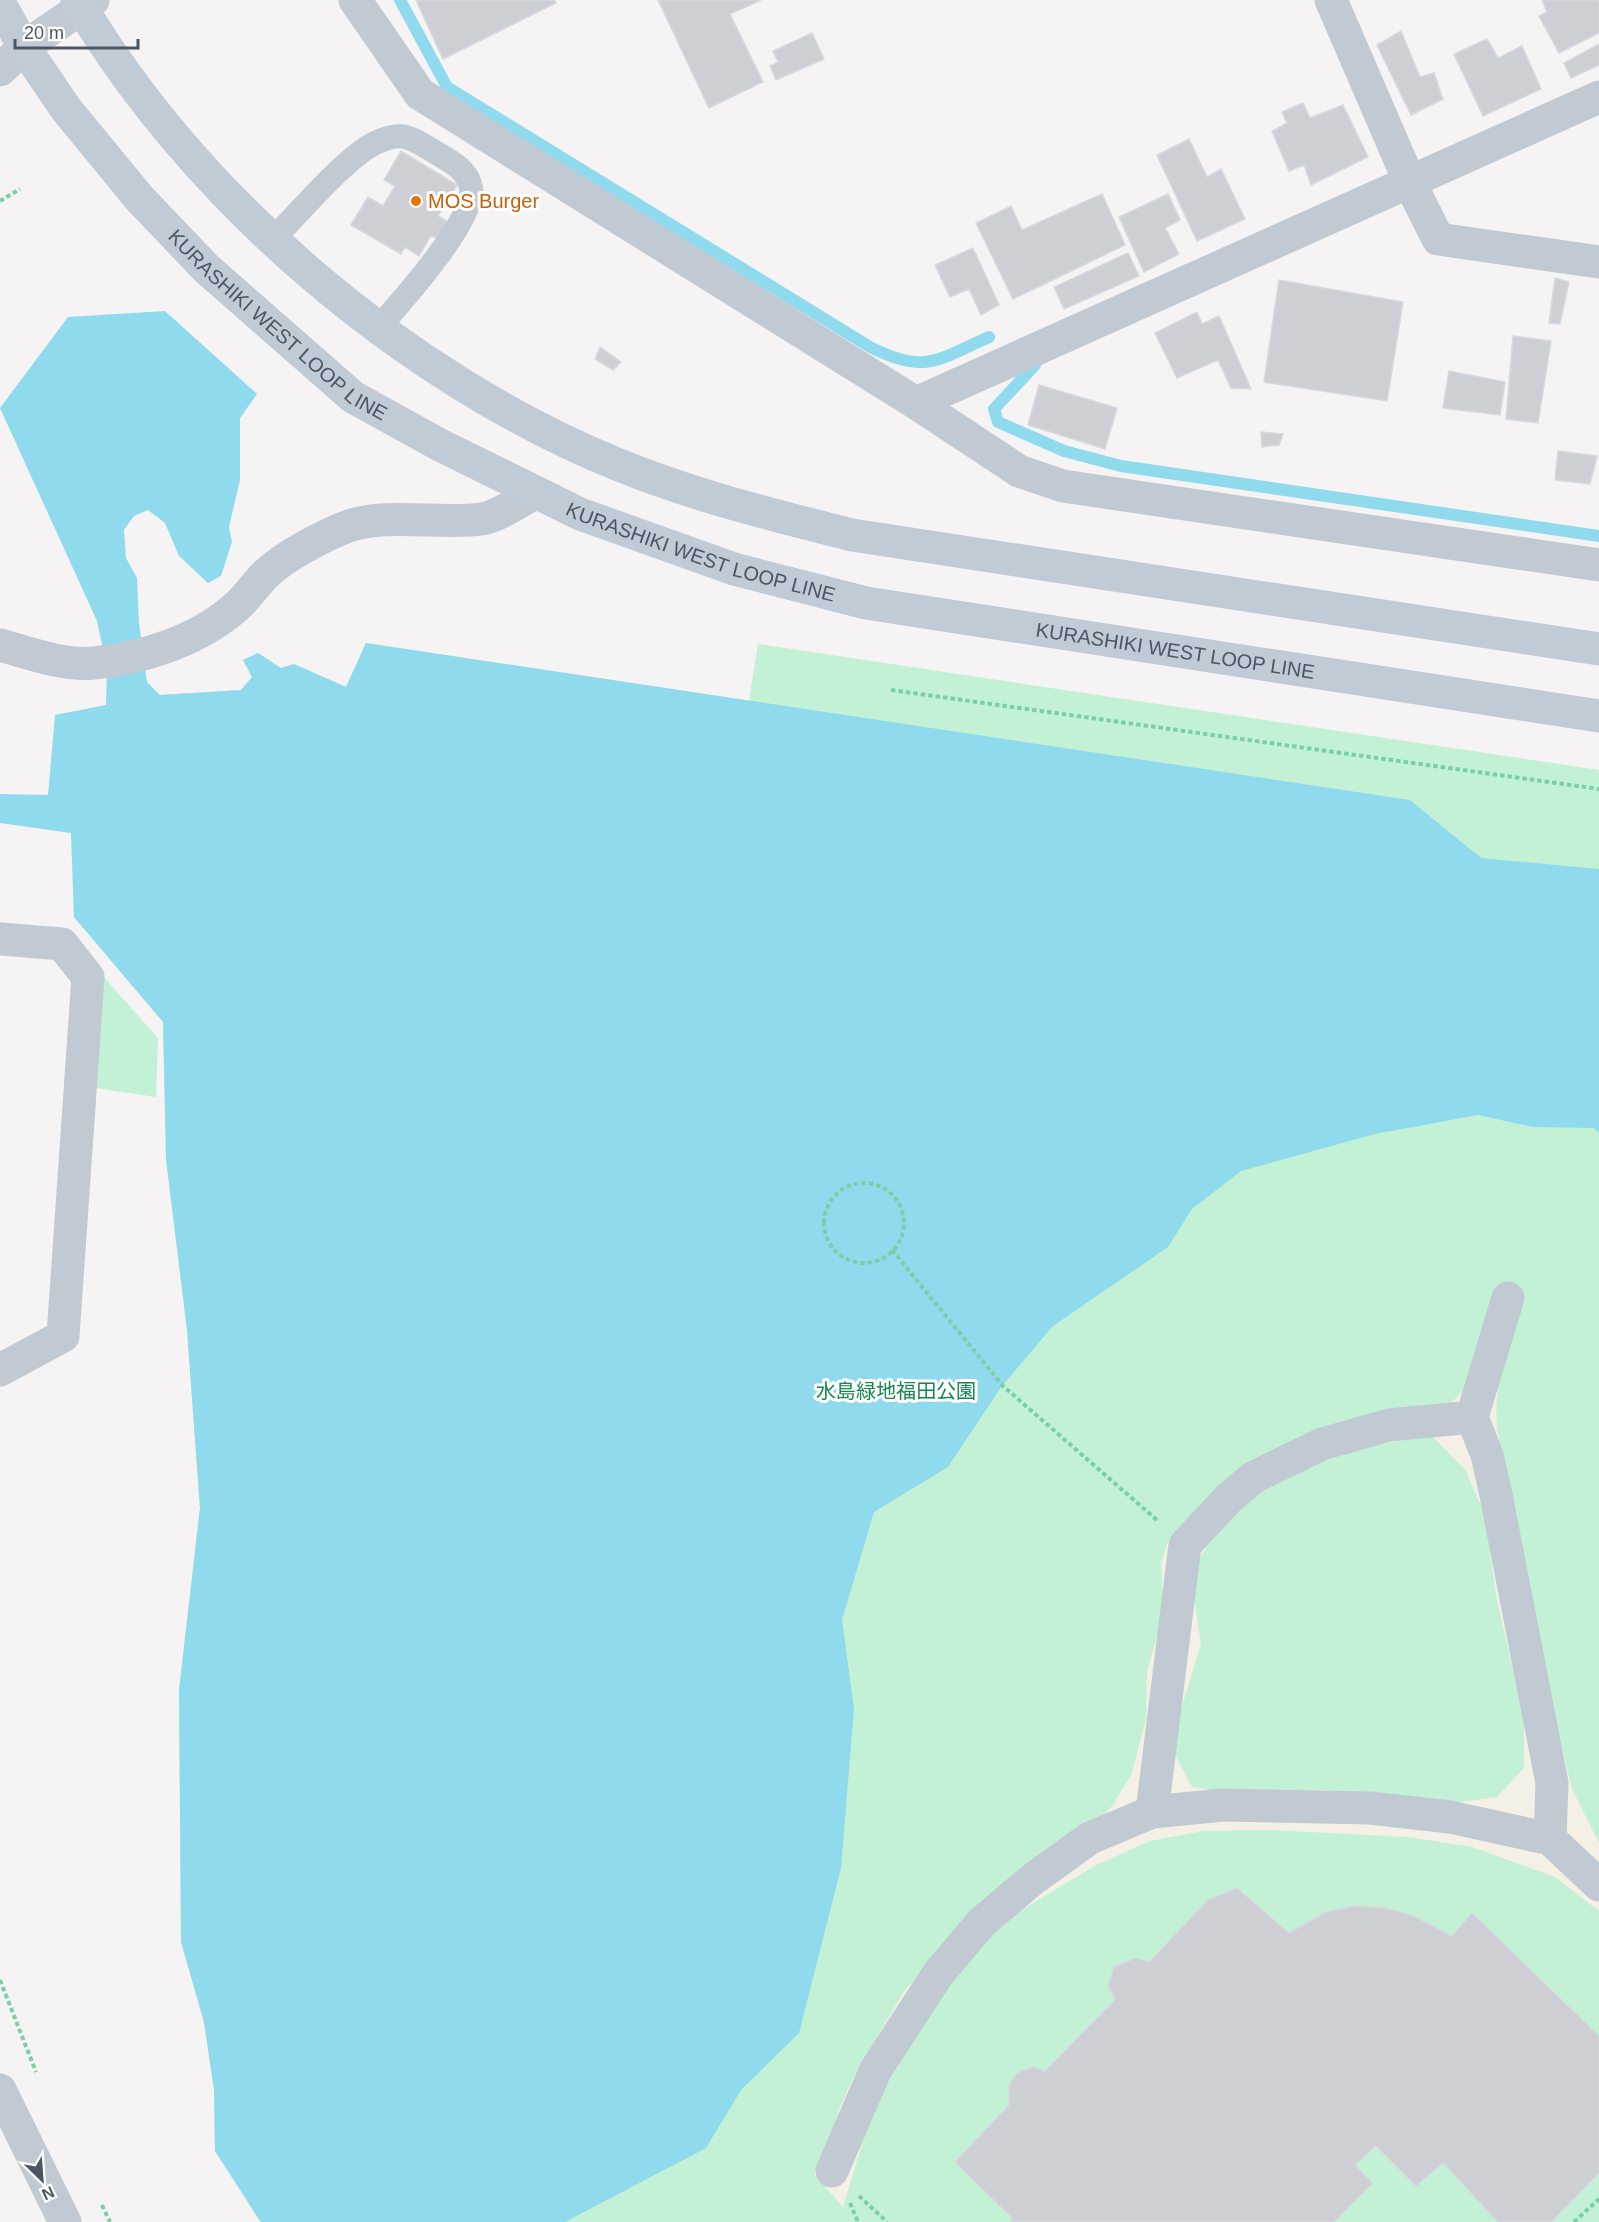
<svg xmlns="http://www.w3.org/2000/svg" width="1599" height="2222" font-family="Arial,'Noto Sans JP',sans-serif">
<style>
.green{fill:#c3f1d5}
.sand{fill:#f5f0e5;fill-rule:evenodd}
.water{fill:#90daee}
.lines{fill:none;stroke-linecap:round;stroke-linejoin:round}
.stream{stroke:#90daee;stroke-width:12}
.building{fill:#cdcfd5;stroke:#d7d9de;stroke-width:1.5}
.path{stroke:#7ad0a6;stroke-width:4;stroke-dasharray:4.5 3;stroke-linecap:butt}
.service{stroke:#c1cad2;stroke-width:24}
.pedestrian{stroke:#c1cad2;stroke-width:33}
.minor{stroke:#c1cad2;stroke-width:33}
.tertiary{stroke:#c1cad2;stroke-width:33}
.secondary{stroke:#c1cbd6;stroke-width:33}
.food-dot{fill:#e8710a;stroke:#fff;stroke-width:2}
.labels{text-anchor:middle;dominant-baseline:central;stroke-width:6;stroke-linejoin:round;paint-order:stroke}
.food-label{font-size:20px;fill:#c56008;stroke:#fff;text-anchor:start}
.street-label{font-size:20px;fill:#4a5661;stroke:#fff}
.park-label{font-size:20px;fill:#17864f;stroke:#fff}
</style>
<rect width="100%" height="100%" fill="#f5f3f3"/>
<path class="green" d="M366,643L749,701L758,644L1599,770V2222H260L215,2151L214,2090L204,2022L181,1942L179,1690L200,1508L187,1330L166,1159L163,1022L74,917L71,833L55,715L160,695L241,690L252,677L243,660L258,653L281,668L294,664L346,687Z
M101,974L158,1038L156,1097L95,1088Z"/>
<path class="sand" d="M1519,1295L1525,1299C1508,1334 1493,1390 1497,1428L1541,1657L1572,1789L1599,1843V1911L1555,1877L1472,1847L1408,1837L1271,1830L1203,1831L1150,1841L1096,1865L1020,1911L969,1955L928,2002L873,2108L843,2207L814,2174L828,2159L838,2112L854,2076L905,1990L937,1954L1099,1820L1113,1805L1131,1775L1146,1720L1147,1671L1160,1626L1163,1597L1161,1564L1167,1544L1221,1492L1449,1405L1462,1392ZM1431,1435L1466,1471L1485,1515L1497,1601L1524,1717V1768L1497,1797L1437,1805L1322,1790L1235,1794L1192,1787L1170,1745L1201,1644L1190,1573L1219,1527L1281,1476L1337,1452Z"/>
<path class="water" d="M165,311L257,394L240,418V480L229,527L232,542L221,576L208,583L179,556L165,523L148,510L134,516L124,530L126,558L137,578L139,623L147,682L160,695L241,690L252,677L243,660L258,653L281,668L294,664L346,687L366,643L1410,800L1481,858L1599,869V1133L1594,1128L1533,1127L1478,1115L1375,1134L1241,1171L1192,1209L1168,1247L1053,1326L1002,1386L948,1467L874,1512L842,1620L854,1709L841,1868L799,2033L741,2090L706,2148L565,2222H261L215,2151L214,2090L204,2022L181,1942L179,1690L200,1508L187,1330L166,1159L163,1022L74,917L71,833L0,823V794L48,795L55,715L106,705L107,668L97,621L0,408L68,317Z"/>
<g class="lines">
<path class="stream" d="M400,0L447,87L870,347C926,375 937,360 989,337
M1035,365L994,409L998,422L1064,451L1121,466L1599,536"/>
</g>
<path class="building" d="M416,0H554L556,3L443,59Z
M658,0H761L730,14L763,82L709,108Z
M1542,0H1599V33L1559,53L1539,16L1547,12Z
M1401,31L1420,77L1434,73L1443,99L1411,115L1377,45Z
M812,33L824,59L776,80L770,66L778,62L773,51Z
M1487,39L1498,58L1522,46L1541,89L1483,116L1454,54Z
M1599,44V65L1571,78L1564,63Z
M1303,103L1310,118L1343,105L1368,157L1311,185L1304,165L1289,171L1272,131L1287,123L1282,112Z
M1189,139L1207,177L1221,169L1245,219L1197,241L1157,155Z
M401,151L457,185L438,216L455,226L445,243L431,235L419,256L405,247L401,254L351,225L368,197L383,206L395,186L384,180Z
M1102,194L1125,245L1013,299L976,223L1011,206L1022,230Z
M1168,194L1180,220L1165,228L1179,254L1144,272L1119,217Z
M973,248L999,305L981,315L969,289L950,297L935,265Z
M1128,253L1139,276L1064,309L1054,287Z
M1555,278L1569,282L1560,324L1549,323Z
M1279,280L1403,302L1387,401L1264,382Z
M1197,312L1202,324L1219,316L1251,389L1231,388L1218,360L1177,378L1155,333Z
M1513,336L1551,341L1538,423L1506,419Z
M600,347L621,362L613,370L595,359Z
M1449,371L1505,382L1500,415L1443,408Z
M1039,385L1117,408L1105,449L1028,425Z
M1261,432L1283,434L1279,445L1262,447Z
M1558,451L1597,456L1590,484L1555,480Z
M1237,1888L1289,1933L1326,1912L1353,1906L1385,1908L1414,1916L1452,1936L1472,1913L1599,2036V2173L1551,2222H1498L1443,2163L1416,2186L1376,2146L1355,2165L1373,2183L1334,2222H1010L1013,2219L955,2162L1009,2105V2085L1017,2073L1032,2067L1045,2071L1115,2000L1108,1986L1114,1967L1135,1958L1149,1962L1208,1900Z"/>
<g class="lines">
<path class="path" d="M0,201L20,189
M891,690L1599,789
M824 1223a40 40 0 1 1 80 0a40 40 0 1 1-80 0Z
M892,1250L1003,1386L1158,1521
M0,1980L36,2072
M859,2196L887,2222
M850,2203L858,2222
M102,2205L110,2222
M1574,2222L1599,2199"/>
<path class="service" d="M273,239C298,214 345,158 375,143C402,130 410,137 433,151C448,160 468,169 471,188C475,220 401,302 379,327"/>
<path class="pedestrian" d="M1472,1417L1508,1298
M1152,1812L1185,1545L1229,1498L1254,1477L1322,1444L1389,1425L1472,1417L1487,1455L1496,1495L1552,1783L1550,1839
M832,2171L875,2071L938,1974L982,1922L1033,1879L1090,1838L1152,1812L1223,1805L1370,1808L1450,1817L1550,1839L1599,1885"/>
<path class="minor" d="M355,0L420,94L916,403L1599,97
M1331,0L1410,183L1438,239L1599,262
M916,403L1019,471L1063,486L1599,565
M0,645C29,653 63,666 94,663C144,658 199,640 236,607C248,597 256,583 267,573C285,556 323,536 346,527C386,512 441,525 482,519C499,516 520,501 535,493
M0,939L62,944L88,977L63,1336L0,1370"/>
<path class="tertiary" d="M0,70L24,47L93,0
M0,2090L65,2222"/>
<g class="secondary">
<path d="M77,0C194,199 405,378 619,465C695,496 773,515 852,535L1599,649"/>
<path id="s1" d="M0,4L24,47L66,109L140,199L207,269L353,397L440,445L580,514L734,569L866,603L1599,716"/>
</g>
</g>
<circle class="food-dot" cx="416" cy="201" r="6"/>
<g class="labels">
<g class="food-label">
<text x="428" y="201">MOS Burger</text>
</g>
<g class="street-label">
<text stroke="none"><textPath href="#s1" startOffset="428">KURASHIKI WEST LOOP LINE</textPath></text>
<text stroke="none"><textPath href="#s1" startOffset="914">KURASHIKI WEST LOOP LINE</textPath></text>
<text stroke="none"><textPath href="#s1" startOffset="1400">KURASHIKI WEST LOOP LINE</textPath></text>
</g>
<g class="park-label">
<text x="896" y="1391">水島緑地福田公園</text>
</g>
</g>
<g transform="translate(42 2180) rotate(155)" stroke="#ffffff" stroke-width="4.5" paint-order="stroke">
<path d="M0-4.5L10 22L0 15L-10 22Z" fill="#4a5661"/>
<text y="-9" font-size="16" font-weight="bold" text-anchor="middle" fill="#4a5661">N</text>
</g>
<path d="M15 39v9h123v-9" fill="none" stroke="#4a5661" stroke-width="3"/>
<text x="24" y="39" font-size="18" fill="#4a5661" stroke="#ffffff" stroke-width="4.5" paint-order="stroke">20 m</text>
</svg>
